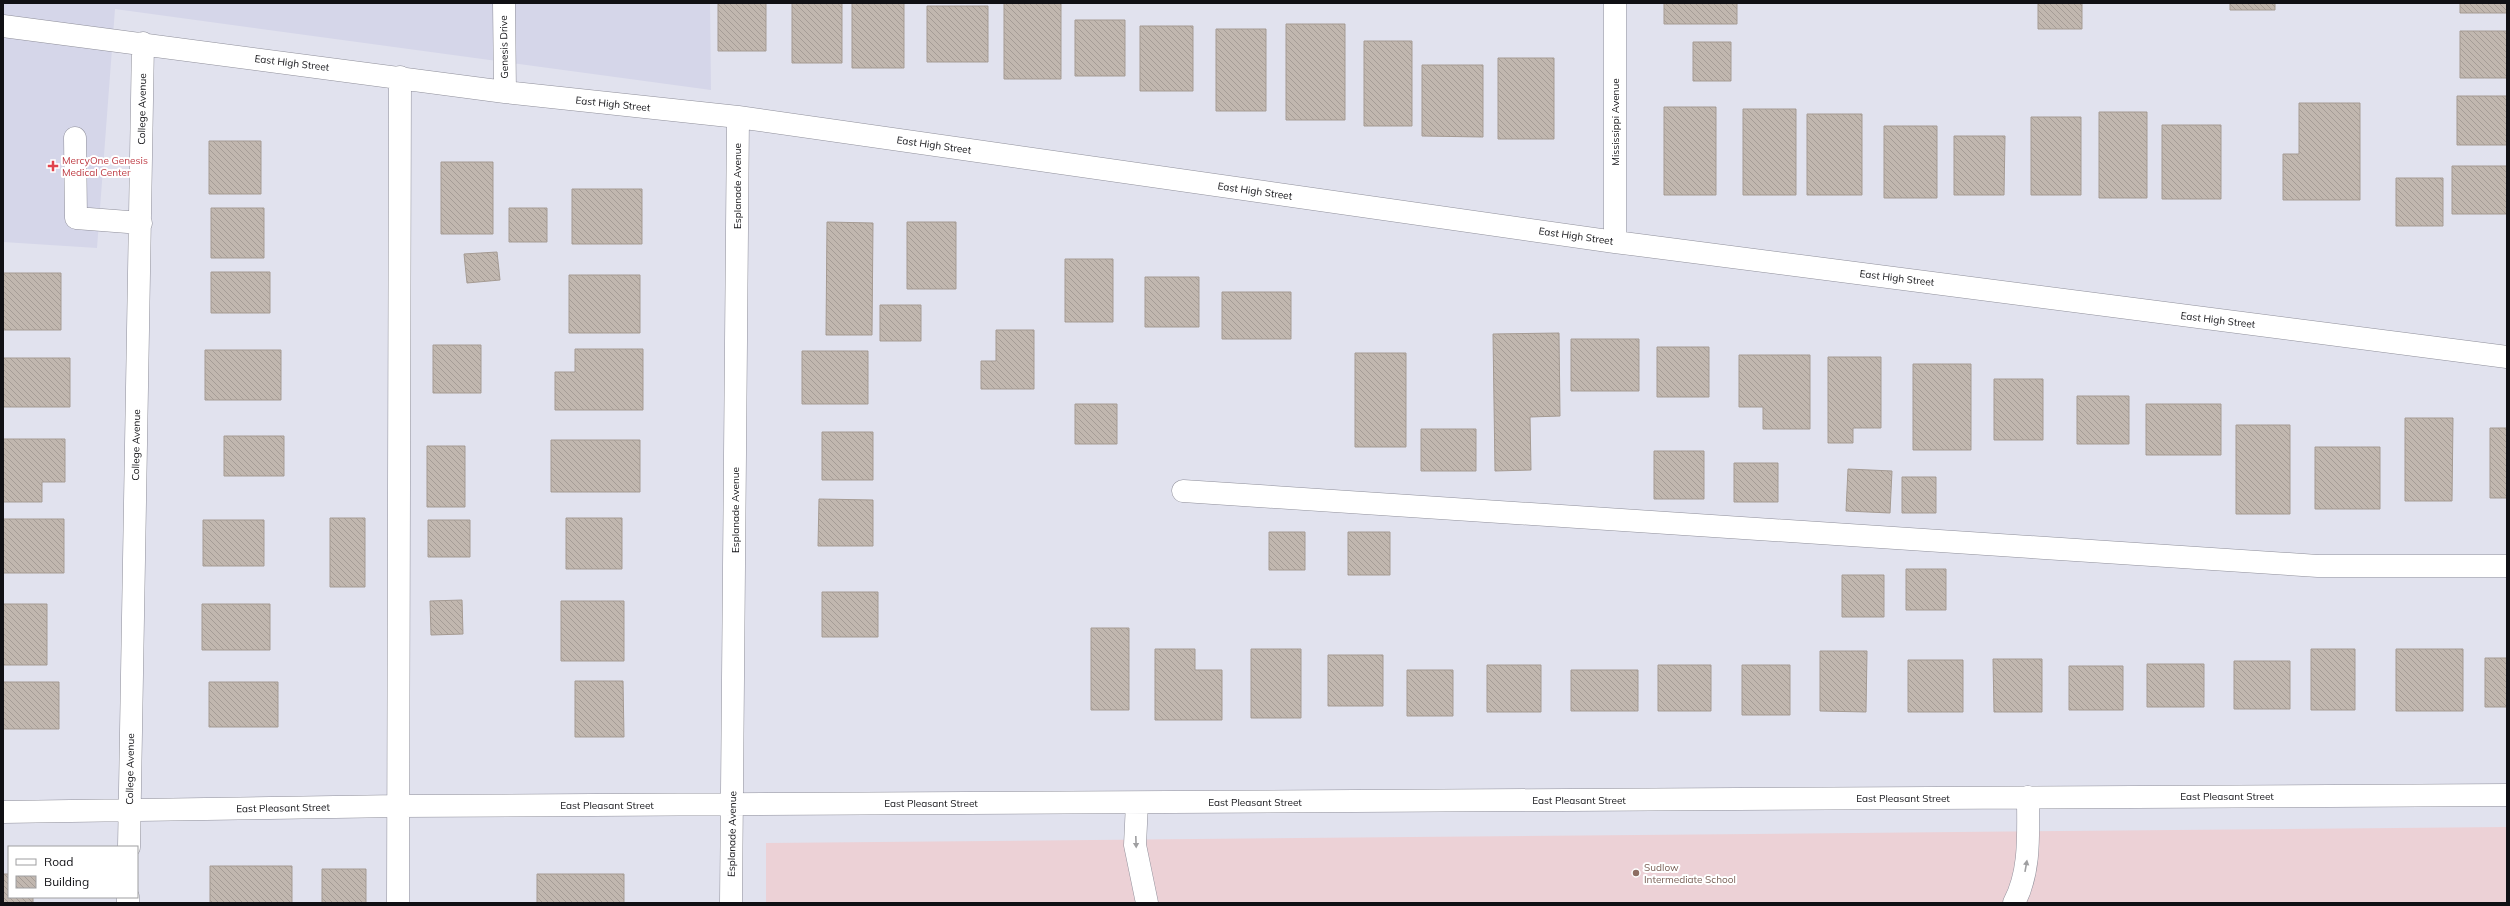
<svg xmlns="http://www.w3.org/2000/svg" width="2510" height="906" font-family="Mulish,sans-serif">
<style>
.education{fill:#ecd1d6}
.built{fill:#d5d6e9}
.building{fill:url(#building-back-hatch);stroke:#a59b93}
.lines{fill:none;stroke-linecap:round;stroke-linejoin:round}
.minor-casing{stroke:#8f8f9a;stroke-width:23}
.minor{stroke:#fff;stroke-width:22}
.oneway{fill:#9f9fa1}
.health-dot{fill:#e0444e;stroke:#fff;stroke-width:1.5}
.education-dot{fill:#8d6e63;stroke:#fff;stroke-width:1.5}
.labels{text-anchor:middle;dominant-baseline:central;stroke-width:4;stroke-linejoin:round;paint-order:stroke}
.street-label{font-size:10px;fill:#101014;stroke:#fff}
.health-label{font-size:10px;fill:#be3a42;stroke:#fff;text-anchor:start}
.education-label{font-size:10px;fill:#785e54;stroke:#fff;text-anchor:start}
</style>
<defs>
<pattern id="building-back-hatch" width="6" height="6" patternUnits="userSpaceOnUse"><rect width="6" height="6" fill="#c1b7af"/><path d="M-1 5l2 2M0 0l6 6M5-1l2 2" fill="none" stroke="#a59c96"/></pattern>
</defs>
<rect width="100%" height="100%" fill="#e1e2ee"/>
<path class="education" d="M2507,827V903H766V843Z"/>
<path class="built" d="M3,3H710L711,90L115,9L97,248L3,242Z"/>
<path class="building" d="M718,3H766V51H718Z
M792,3H842V63H792Z
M852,3H904V68H852Z
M1004,3H1061V79H1004Z
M1664,3H1737V24H1664Z
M2038,3H2082V29H2038Z
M2230,3H2275V10H2230Z
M2460,3H2507V13H2460Z
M927,6H988V62H927Z
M1075,20H1125V76H1075Z
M1286,24H1345V120H1286Z
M1140,26H1193V91H1140Z
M1216,29H1266V111H1216Z
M2460,31H2507V78H2460Z
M1364,41H1412V126H1364Z
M1693,42H1731V81H1693Z
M1498,58H1554V139H1498Z
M1422,65H1483V137L1422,136Z
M2457,96H2507V145H2457Z
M2299,103H2360V200H2283V154H2299Z
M1664,107H1716V195H1664Z
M1743,109H1796V195H1743Z
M2099,112H2147V198H2099Z
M1807,114H1862V195H1807Z
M2031,117H2081V195H2031Z
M2162,125H2221V199H2162Z
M1884,126H1937V198H1884Z
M1954,136H2005L2004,195H1954Z
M209,141H261V194H209Z
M441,162H493V234H441Z
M2452,166H2507V214H2452Z
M2396,178H2443V226H2396Z
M572,189H642V244H572Z
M211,208H264V258H211Z
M509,208H547V242H509Z
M827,222L873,223L872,335H826Z
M907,222H956V289H907Z
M497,252L500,280L467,283L464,254Z
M1065,259H1113V322H1065Z
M211,272H270V313H211Z
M3,273H61V330H3Z
M569,275H640V333H569Z
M1145,277H1199V327H1145Z
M1222,292H1291V339H1222Z
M880,305H921V341H880Z
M996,330H1034V389H981V361H996Z
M1559,333L1560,416L1530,417L1531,470L1495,471L1493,334Z
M1571,339H1639V391H1571Z
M433,345H481V393H433Z
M1657,347H1709V397H1657Z
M575,349H643V410H555V372H575Z
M205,350H281V400H205Z
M802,351H868V404H802Z
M1355,353H1406V447H1355Z
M1739,355H1810V429H1763V407H1739Z
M1828,357H1881V428H1853V443H1828Z
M3,358H70V407H3Z
M1913,364H1971V450H1913Z
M1994,379H2043V440H1994Z
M2077,396H2129V444H2077Z
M1075,404H1117V444H1075Z
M2146,404H2221V455H2146Z
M2405,418H2453L2452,501H2405Z
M2236,425H2290V514H2236Z
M2490,428H2507V498H2490Z
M1421,429H1476V471H1421Z
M822,432H873V480H822Z
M224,436H284V476H224Z
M3,439H65V482H42V502H3Z
M551,440H640V492H551Z
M427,446H465V507H427Z
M2315,447H2380V509H2315Z
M1654,451H1704V499H1654Z
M1734,463H1778V502H1734Z
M1848,469L1892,471L1890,513L1846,511Z
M1902,477H1936V513H1902Z
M819,499L873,500V546H818Z
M330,518H365V587H330Z
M566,518H622V569H566Z
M3,519H64V573H3Z
M203,520H264V566H203Z
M428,520H470V557H428Z
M1269,532H1305V570H1269Z
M1348,532H1390V575H1348Z
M1906,569H1946V610H1906Z
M1842,575H1884V617H1842Z
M822,592H878V637H822Z
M462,600L463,634L431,635L430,601Z
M561,601H624V661H561Z
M3,604H47V665H3Z
M202,604H270V650H202Z
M1091,628H1129V710H1091Z
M1155,649H1195V670H1222V720H1155Z
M1251,649H1301V718H1251Z
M2311,649H2355V710H2311Z
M2396,649H2463V711H2396Z
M1820,651H1867L1866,712L1820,711Z
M1328,655H1383V706H1328Z
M2485,658H2507V707H2485Z
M1993,659H2042V712H1994Z
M1908,660H1963V712H1908Z
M2234,661H2290V709H2234Z
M2147,664H2204V707H2147Z
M1487,665H1541V712H1487Z
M1658,665H1711V711H1658Z
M1742,665H1790V715H1742Z
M2069,666H2123V710H2069Z
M1407,670H1453V716H1407Z
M1571,670H1638V711H1571Z
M575,681H623L624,737H575Z
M3,682H59V729H3Z
M209,682H278V727H209Z
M210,866H292V903H210Z
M322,869H366V903H322Z
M3,874H9V897H33V903H3Z
M537,874H624V903H537Z"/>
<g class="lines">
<g class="minor-casing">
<path id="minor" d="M504,3L505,92
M3,26L505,92L738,117L1615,242L2507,357
M75,138L76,218L141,223
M1615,242V3
M1183,491L2318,566H2507
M1137,803L1135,845L1147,903
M3,812L399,806L2507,795
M129,847L143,43
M128,903V897
M398,903L400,77
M731,903L738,117
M2014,903C2031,871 2028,833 2028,797"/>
</g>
<use href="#minor" class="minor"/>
</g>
<defs><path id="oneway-solid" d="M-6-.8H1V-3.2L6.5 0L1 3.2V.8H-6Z"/></defs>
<g class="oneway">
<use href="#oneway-solid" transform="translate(1136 842) rotate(88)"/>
<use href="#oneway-solid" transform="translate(2026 866) rotate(-80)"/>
</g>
<path class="health-dot" d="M51 160h4v4h4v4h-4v4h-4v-4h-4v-4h4z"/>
<circle class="education-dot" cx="1636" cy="873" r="4"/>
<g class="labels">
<g class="street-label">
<text transform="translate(504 47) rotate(-91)">Genesis Drive</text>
<text transform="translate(292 63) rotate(7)">East High Street</text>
<text transform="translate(613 104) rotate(6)">East High Street</text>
<text transform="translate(142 109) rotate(-89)">College Avenue</text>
<text transform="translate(1615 122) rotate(-90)">Mississippi Avenue</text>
<text transform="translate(934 145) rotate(8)">East High Street</text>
<text transform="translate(737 186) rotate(-90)">Esplanade Avenue</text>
<text transform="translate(1255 191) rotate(8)">East High Street</text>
<text transform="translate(1576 236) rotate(8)">East High Street</text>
<text transform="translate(1897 278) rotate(7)">East High Street</text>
<text transform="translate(2218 320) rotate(7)">East High Street</text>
<text transform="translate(136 445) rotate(-89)">College Avenue</text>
<text transform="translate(735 510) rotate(-90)">Esplanade Avenue</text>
<text transform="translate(130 769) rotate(-89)">College Avenue</text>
<text x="2227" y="796">East Pleasant Street</text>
<text x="1903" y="798">East Pleasant Street</text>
<text x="1579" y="800">East Pleasant Street</text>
<text x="1255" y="802">East Pleasant Street</text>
<text x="931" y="803">East Pleasant Street</text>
<text x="607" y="805">East Pleasant Street</text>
<text transform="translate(283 808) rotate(-1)">East Pleasant Street</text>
<text transform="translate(732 834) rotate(-89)">Esplanade Avenue</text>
</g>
<g class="health-label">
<text x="62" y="160">MercyOne Genesis<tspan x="62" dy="12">Medical Center</tspan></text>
</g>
<g class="education-label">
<text x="1644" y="867">Sudlow<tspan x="1644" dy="12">Intermediate School</tspan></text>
</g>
</g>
<rect width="2510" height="906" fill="none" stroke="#101014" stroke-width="8"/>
<rect x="8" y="846" width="130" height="52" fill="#ffffff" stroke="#9f9fa1"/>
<rect x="16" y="859" width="20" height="6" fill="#ffffff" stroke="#9f9fa1"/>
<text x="44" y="866" font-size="12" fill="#101014">Road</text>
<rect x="16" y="876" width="20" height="12" fill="url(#building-back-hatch)" stroke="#9f9fa1"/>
<text x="44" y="886" font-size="12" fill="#101014">Building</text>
</svg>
